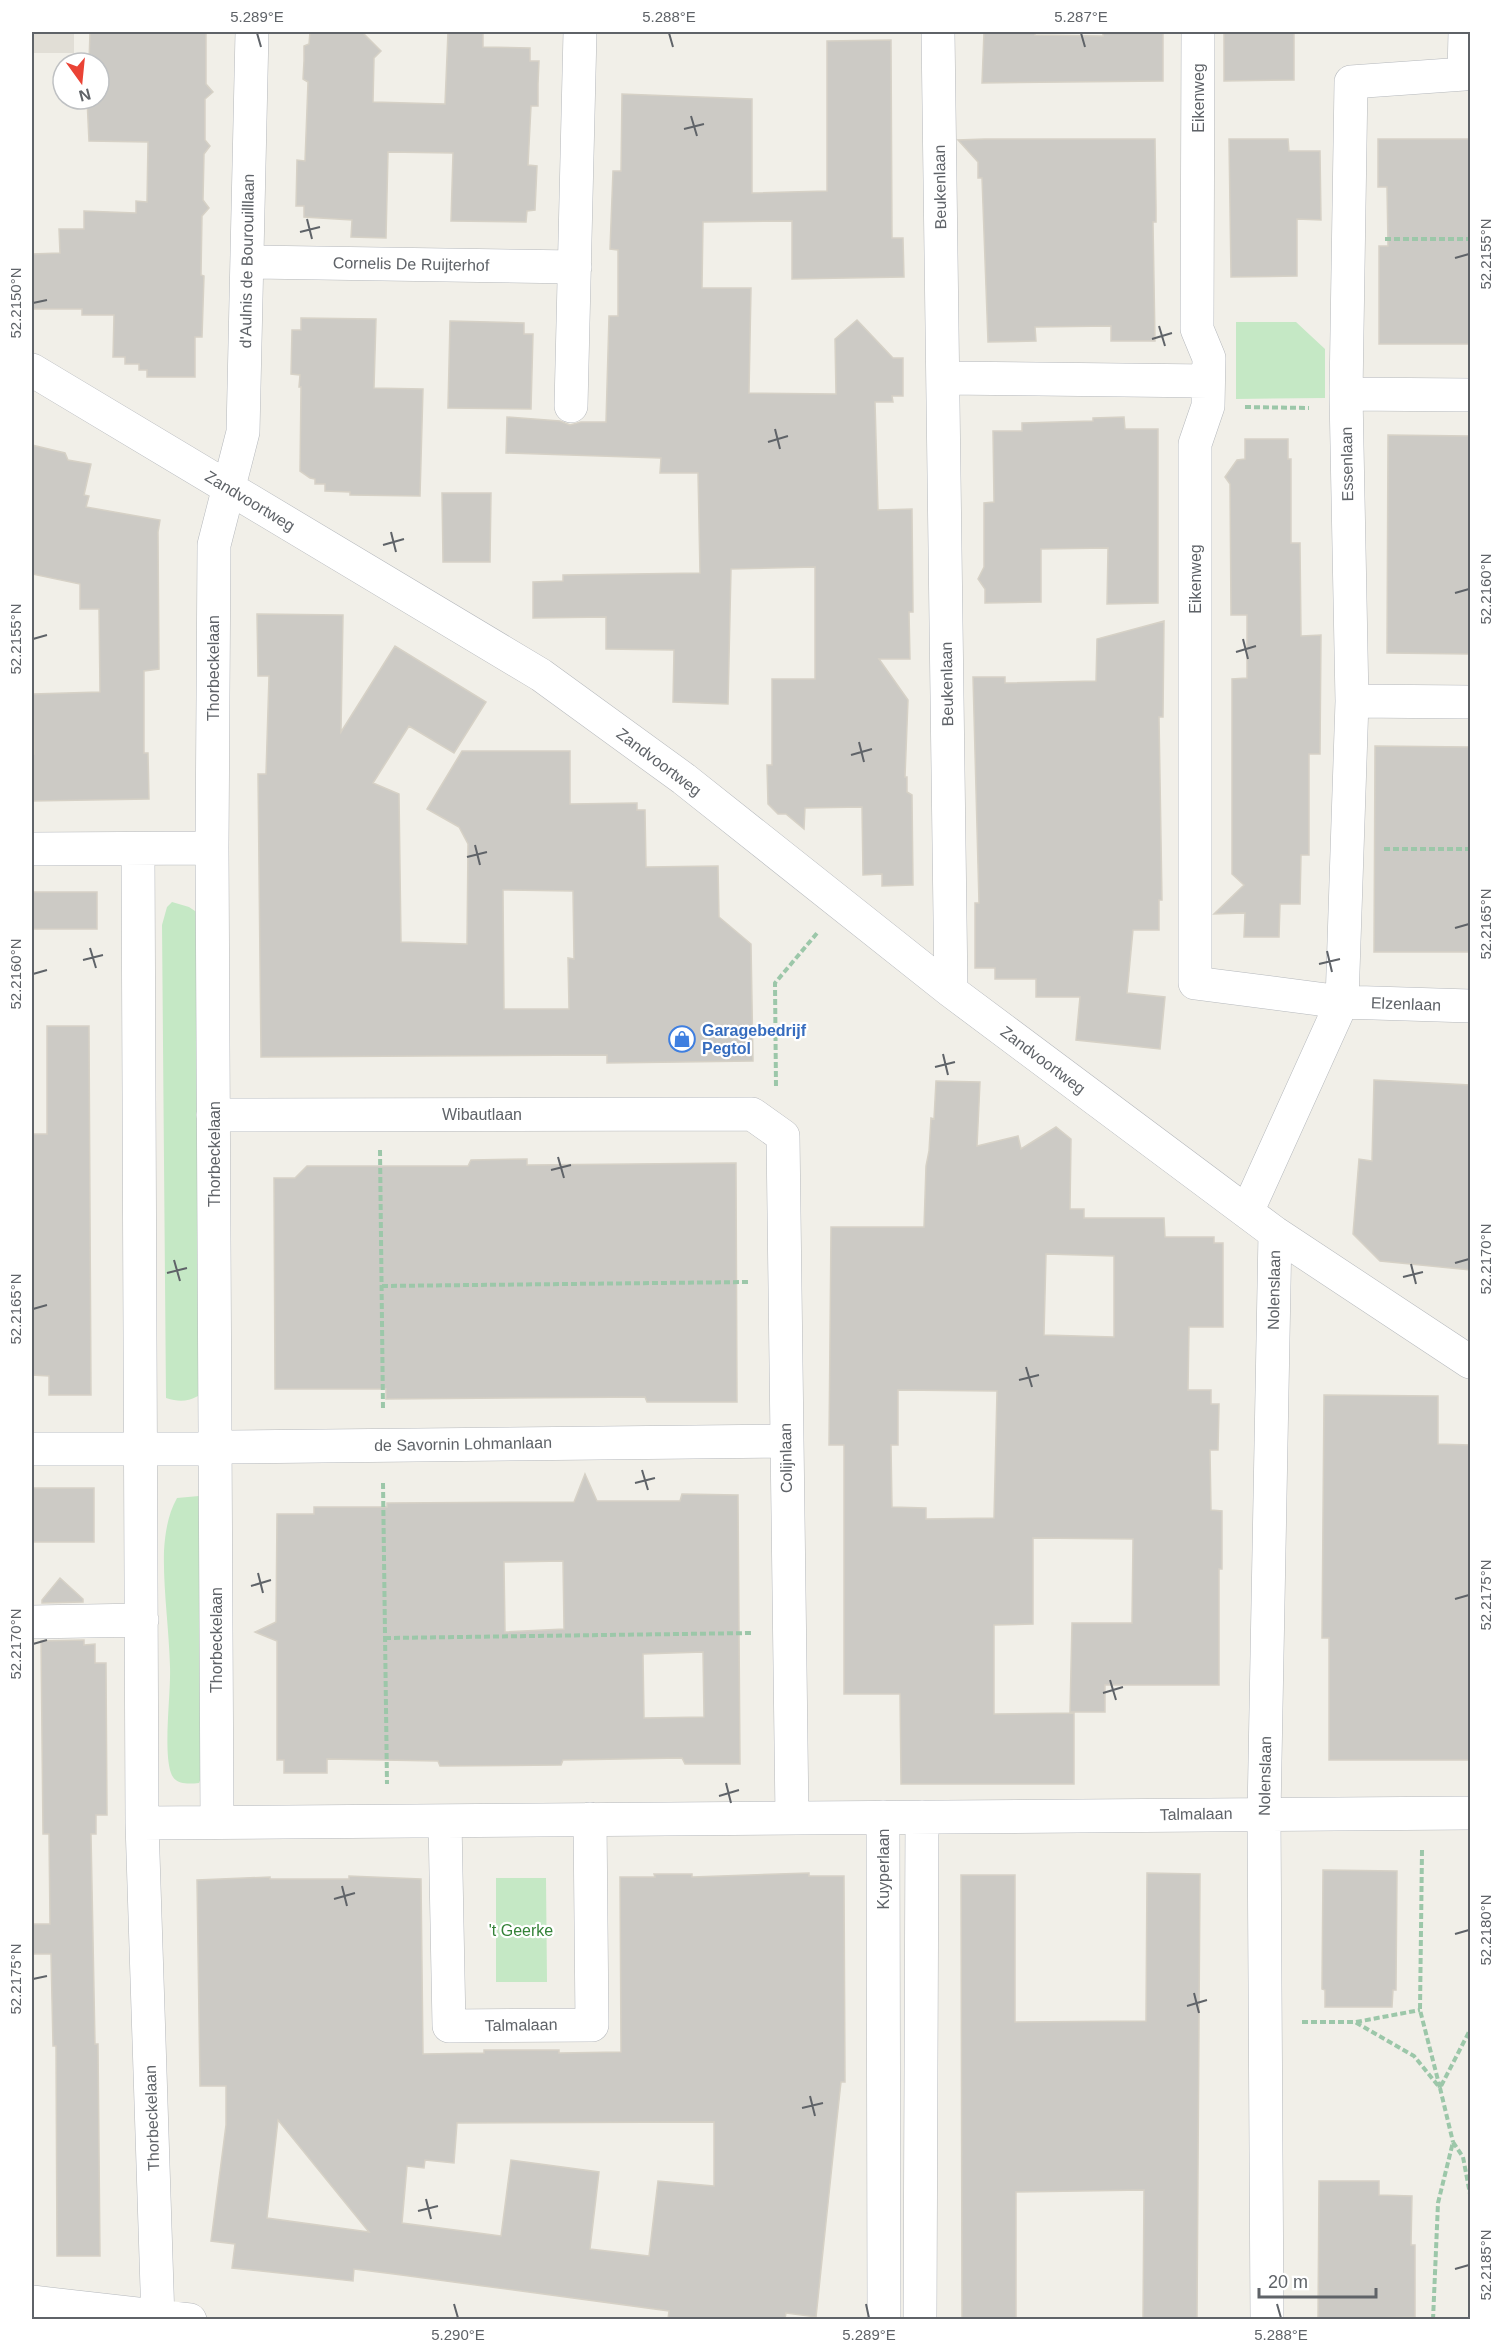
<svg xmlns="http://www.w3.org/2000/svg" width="1502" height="2351" font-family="Arial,sans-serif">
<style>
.education{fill:#e1ded6}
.green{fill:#c5e8c5}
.building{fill:#cccac5;stroke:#d6d1c6;stroke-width:1.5;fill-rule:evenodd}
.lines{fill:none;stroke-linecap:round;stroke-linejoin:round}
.minor-casing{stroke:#b5b8bc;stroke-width:34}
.path{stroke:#9cc7a9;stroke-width:4;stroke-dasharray:6 3;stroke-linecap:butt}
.minor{stroke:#fff;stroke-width:33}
.ticks{fill:none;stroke:#5f6368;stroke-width:2}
.labels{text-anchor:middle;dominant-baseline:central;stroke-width:4.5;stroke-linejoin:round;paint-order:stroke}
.street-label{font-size:16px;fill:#5f6368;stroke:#fff}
.shop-label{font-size:16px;font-weight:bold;fill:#366cbe;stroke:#fff;text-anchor:start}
.park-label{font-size:16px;fill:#348238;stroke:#fff}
.neatline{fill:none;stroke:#5f6368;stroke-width:2}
.ticks-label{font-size:15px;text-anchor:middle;fill:#5f6368}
</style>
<rect width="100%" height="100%" fill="#f1efe8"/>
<path class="education" d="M32,32H74V53H32Z"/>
<path class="green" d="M1236,322H1296L1325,349V398L1236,399Z
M172,902L189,907L198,913L205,1321L198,1396C186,1402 179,1402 166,1398L162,925L167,907Z
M199,1496L204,1771L199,1783C188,1784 175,1785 171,1773C163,1750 171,1694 170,1667C169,1628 163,1589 164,1551C165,1533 168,1514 177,1498Z
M496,1878H546L547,1982H496Z"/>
<path class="building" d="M90,32H206V84L213,92L205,99V140L210,146L204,154L203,200L209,208L202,216L201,275L204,276L202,337H195V377H147V370H139V364H125V357H113L114,315H82V309H32V254L60,253L59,229H84V211L136,213V201L147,202L148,142L89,141L87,99H99V63H89Z
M310,32H362L381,51L374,58L373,102L445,104L448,32H483V47L530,48V61H539L538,84V106H531L528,165L537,166L535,210L527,211L526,222L451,221L453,153L388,152L386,238L351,237L352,220L304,217V206H296L297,160L305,161L308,82L303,79L304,61V46L309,44Z
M984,32H1035V35L1103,36V32H1163V81L982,83Z
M1224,32L1294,33V80L1224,81Z
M891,40L892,238H903L904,277L792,279V221L703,222L702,288H751L749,393L836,394L835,339L857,320L893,358H903V396H892L893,402H875L878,510L912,509L913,612H909L910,659H879L908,700L905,777H907V792L912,795L913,885L882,886V874L863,875L862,807L805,808L804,829L786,814H778L768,804L767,765H772V679H815V567L731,569L728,704L673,702L674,650L606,649V617L533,618V582L563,581V575L700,573L698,473H660L661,458L506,453L507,417L560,421L570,425L581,422H606L609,316H618V250L610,249L613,171H621L622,94L752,99V193L827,191V41Z
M985,139H1155L1156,207V222H1153L1155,341H1111V326L1035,327L1036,341L988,342L982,178H978V162L958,140Z
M1229,139H1288L1289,151H1320L1321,220L1297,219V276L1231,277Z
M1378,139H1470V344H1379V246H1388L1387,187H1378Z
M301,318L376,319L374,388L423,389L420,496L350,495V492L325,491V484H315V479L310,478L300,471L301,387H299L300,375L291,374L292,330H301Z
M450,321L524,323V334H533L531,409L448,408Z
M1124,417L1125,429H1158V603L1107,604L1108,548L1041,549V602L985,603V589L978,579L984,567V503L994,502L993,431H1022V423L1093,421V418Z
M1388,435L1470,436V654L1387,653Z
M1245,439H1288V459H1291V543H1300L1301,636L1321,635L1320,754H1309V855H1301L1300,904H1280L1279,937H1244L1245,913L1214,914L1244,885L1232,874V679L1247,678V615H1231L1230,484L1225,477L1237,460L1245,459Z
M32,445L65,453L68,460L91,464L84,495L89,496L86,507L160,520L158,532L159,669L144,671V753H148L149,799L32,801V754H34L33,694L100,692L99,609H80V584L32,574Z
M442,493H491L490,562H443Z
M257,614L343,615L341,732L395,646L486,702L454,753L409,726L373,783L399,794L401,942L467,944L468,844L459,827L427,809L462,751H570V804L637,803V810H645L646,867L718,866L719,917L751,944L753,1061L607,1063V1055L261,1057L258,774H266L269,676H258ZM503,890L573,891L574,959L568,958L569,1009H504Z
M1164,621L1163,717H1159L1162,900H1159V930H1133L1127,993L1165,997L1160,1049L1076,1040L1080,997H1036V979H995V968H975V903H979L973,677H1005V683L1096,681L1097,639Z
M1375,746L1470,747V952H1374Z
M32,892H97V929H32Z
M47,1026H89L91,1395H49V1376L32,1375V1134H47Z
M1374,1080L1470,1085V1270L1380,1261L1353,1234L1359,1159L1372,1161Z
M936,1081L980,1082L977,1146L1018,1136L1021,1149L1056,1127L1071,1139L1070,1209H1084V1218H1164L1165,1237H1214V1243H1223V1327H1189L1188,1390H1211V1404H1219L1218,1450H1210L1211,1510L1222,1511V1569H1219V1685H1105V1712H1070L1072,1623H1132L1133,1539L1033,1538V1624L994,1625V1714L1074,1713V1784H901L900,1694H844V1445H829L831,1227H924L926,1166L929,1151L931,1118L934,1119ZM1046,1254L1114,1256V1337L1044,1335ZM898,1390L997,1391L994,1518L926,1519V1508L892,1507L891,1445H898Z
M527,1159V1165L736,1163L737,1402H647L645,1397L386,1399V1389H275L274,1178H295L307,1166H468L471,1160Z
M1324,1395L1438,1396V1444L1470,1445L1469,1760H1329V1638H1322Z
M585,1474L597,1501H680L682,1494L738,1495L740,1764H685L682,1758L563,1760L561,1765L440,1766L438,1761L327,1759V1773H284V1760H277V1641L255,1632L276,1622L277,1514H314V1507H387V1503L574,1502ZM563,1561L564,1629L505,1632L504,1562ZM703,1652L704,1717L644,1718L643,1654Z
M32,1488H94V1542H32Z
M60,1578L83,1599V1602L42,1603V1600Z
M84,1640V1645L95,1644V1663H106L107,1815H96V1834H91L95,2044H98L100,2256H57L56,2046H53L51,1954H32V1924H50L49,1834H43L41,1641Z
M1323,1870L1397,1871L1396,1990H1393L1392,2007H1325V1990L1322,1989Z
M809,1873V1876H844L845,2082H841L835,2137L816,2317L786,2313L785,2319H668L669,2311L394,2274L354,2269L353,2281L232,2268L235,2244L211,2241L226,2125V2086H200L197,1880L270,1877V1879H349V1876L421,1879L423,2054L484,2053V2050H559V2053L621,2052L620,1877H655L654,1874H692V1877ZM278,2120L369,2232L267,2218ZM714,2122V2186L658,2181L649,2256L590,2249L599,2172L511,2160L501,2236L402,2223L407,2166L424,2168L425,2160L454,2163L457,2123Z
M1147,1873L1200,1874L1197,2319H1143L1144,2190L1016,2192V2319H962L961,1875H1015V2022L1146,2021Z
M1319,2181H1379V2195L1412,2196L1411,2245H1415V2317L1318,2319Z"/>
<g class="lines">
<g class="minor-casing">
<path id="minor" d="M938,32L951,991
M1198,32L1197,329L1209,358L1208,406L1195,444V983L1342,1002L1470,1006
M247,262L575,267
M32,370L541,675L684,779L951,991L1275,1233L1470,1362
M943,378L1208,381
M1346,394L1470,395
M571,406L580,32
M1352,701L1470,702
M32,849L212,848
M138,849L142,1823L158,2320
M213,1115L752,1114L783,1136L792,1818
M1247,1212L1342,1002L1352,701L1346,394L1351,82L1464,74L1465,32
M32,1449H215L228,1447L786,1441
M32,1622L142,1620
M883,1817L884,2320
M445,1821L449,2026L592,2025L590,1819
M217,1822L212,848L214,545L243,432L252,32
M142,1823L1470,1813
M32,2302L190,2320
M920,2320L922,1817
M1267,2320L1264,1814L1275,1233"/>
</g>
<path class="path" d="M1385,239H1470
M1245,407L1309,408
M1384,849H1470
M776,1086L775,983L818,932
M380,1150L383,1409
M382,1286L750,1282
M383,1483L387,1784
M385,1638L753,1633
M1422,1850L1420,2010L1440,2088L1470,2030
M1302,2022H1355L1414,2056L1440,2088L1453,2142
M1356,2022L1420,2010
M1433,2320L1438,2203L1453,2142L1463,2157L1470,2194"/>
<use href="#minor" class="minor"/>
</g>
<path class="ticks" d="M257,33L261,47M669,33L673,47M1081,33L1085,47M691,116L697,136M684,129L704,124M307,219L312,239M300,232L320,227M1455,258L1469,254M33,303L47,300M1159,326L1165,346M1152,339L1172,333M775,429L780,449M768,442L788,436M391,532L396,552M383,545L404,539M1455,593L1469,589M33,639L47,635M1243,639L1248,659M1236,652L1256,646M859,742L864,762M851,755L872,749M475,845L480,865M467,857L487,852M1455,928L1469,924M90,948L96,968M1327,951L1332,972M83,960L103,955M1319,964L1340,959M33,974L47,970M943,1054L948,1075M935,1067L955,1062M558,1157L564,1178M551,1170L571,1165M174,1260L180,1281M1455,1263L1469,1259M1411,1264L1416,1284M167,1273L187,1268M1403,1277L1423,1272M33,1309L47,1305M1026,1367L1032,1387M1019,1380L1039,1375M642,1470L648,1490M635,1483L655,1478M258,1573L263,1593M251,1586L271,1580M1455,1599L1469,1595M33,1644L47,1640M1110,1680L1116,1700M1103,1693L1123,1687M726,1783L731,1803M719,1796L739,1790M342,1886L347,1906M334,1899L355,1893M1455,1934L1469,1930M33,1979L47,1976M1194,1993L1199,2013M1187,2006L1207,2000M810,2096L815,2116M802,2108L823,2103M426,2199L431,2219M418,2211L438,2206M1455,2269L1469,2265M454,2304L458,2318M866,2304L869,2318M1277,2304L1281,2318"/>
<defs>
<g id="shop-ring" transform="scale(1.35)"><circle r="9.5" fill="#fff" stroke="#3f7fe0" stroke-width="1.5"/><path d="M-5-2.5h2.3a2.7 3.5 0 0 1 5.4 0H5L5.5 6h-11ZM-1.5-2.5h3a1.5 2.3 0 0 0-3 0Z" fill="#3f7fe0"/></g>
</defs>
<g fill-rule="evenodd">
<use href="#shop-ring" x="682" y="1039"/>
</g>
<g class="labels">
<g class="street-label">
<text transform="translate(1198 98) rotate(-90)">Eikenweg</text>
<text transform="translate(940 187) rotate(-91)">Beukenlaan</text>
<text transform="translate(247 261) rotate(-89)">d'Aulnis de Bourouilllaan</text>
<text transform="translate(411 264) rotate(1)">Cornelis De Ruijterhof</text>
<text transform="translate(1347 464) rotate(-91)">Essenlaan</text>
<text transform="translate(250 501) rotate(31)">Zandvoortweg</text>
<text transform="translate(1195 579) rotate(-90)">Eikenweg</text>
<text transform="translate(213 668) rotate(-90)">Thorbeckelaan</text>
<text transform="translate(947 684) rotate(-91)">Beukenlaan</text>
<text transform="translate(659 762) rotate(37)">Zandvoortweg</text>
<text transform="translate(1406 1004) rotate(2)">Elzenlaan</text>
<text transform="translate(1043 1060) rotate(37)">Zandvoortweg</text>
<text x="482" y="1114">Wibautlaan</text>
<text transform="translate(214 1154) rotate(-90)">Thorbeckelaan</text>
<text transform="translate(1274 1290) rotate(-89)">Nolenslaan</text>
<text transform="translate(463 1444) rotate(-1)">de Savornin Lohmanlaan</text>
<text transform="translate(786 1458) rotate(-91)">Colijnlaan</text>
<text transform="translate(216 1640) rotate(-90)">Thorbeckelaan</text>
<text transform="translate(1265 1776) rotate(-89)">Nolenslaan</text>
<text transform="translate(1196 1814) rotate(-1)">Talmalaan</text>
<text transform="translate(883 1869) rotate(-90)">Kuyperlaan</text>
<text transform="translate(521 2025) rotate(-1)">Talmalaan</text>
<text transform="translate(152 2118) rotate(-92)">Thorbeckelaan</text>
</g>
<g class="shop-label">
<text x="702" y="1030">Garagebedrijf<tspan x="702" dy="18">Pegtol</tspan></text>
</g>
<g class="park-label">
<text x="521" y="1930">'t Geerke</text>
</g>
</g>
<rect width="1502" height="2351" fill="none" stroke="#ffffff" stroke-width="66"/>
<g transform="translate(81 81) rotate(165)"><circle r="28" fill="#ffffff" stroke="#bfc1c3" stroke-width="1.5"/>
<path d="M0-4.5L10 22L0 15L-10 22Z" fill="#ea4335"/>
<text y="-9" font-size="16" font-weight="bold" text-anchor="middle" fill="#5f6368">N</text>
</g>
<path d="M1259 2288v9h117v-9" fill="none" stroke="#5f6368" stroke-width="3"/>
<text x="1268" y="2288" font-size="18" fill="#5f6368" stroke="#ffffff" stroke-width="4.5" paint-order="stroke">20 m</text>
<rect x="33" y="33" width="1436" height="2285" class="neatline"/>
<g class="ticks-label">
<text x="257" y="22">5.289°E</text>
<text x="669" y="22">5.288°E</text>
<text x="1081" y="22">5.287°E</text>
<text transform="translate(1486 254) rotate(-90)" y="5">52.2155°N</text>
<text transform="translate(16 303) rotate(-90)" y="5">52.2150°N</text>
<text transform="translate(1486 589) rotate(-90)" y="5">52.2160°N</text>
<text transform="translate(16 639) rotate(-90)" y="5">52.2155°N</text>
<text transform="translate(1486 924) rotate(-90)" y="5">52.2165°N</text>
<text transform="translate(16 974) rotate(-90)" y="5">52.2160°N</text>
<text transform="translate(1486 1259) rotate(-90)" y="5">52.2170°N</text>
<text transform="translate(16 1309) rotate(-90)" y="5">52.2165°N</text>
<text transform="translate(1486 1595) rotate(-90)" y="5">52.2175°N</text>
<text transform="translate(16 1644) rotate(-90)" y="5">52.2170°N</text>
<text transform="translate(1486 1930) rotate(-90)" y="5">52.2180°N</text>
<text transform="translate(16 1979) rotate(-90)" y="5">52.2175°N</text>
<text transform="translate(1486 2265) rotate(-90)" y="5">52.2185°N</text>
<text x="458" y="2340">5.290°E</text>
<text x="869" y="2340">5.289°E</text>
<text x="1281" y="2340">5.288°E</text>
</g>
</svg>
